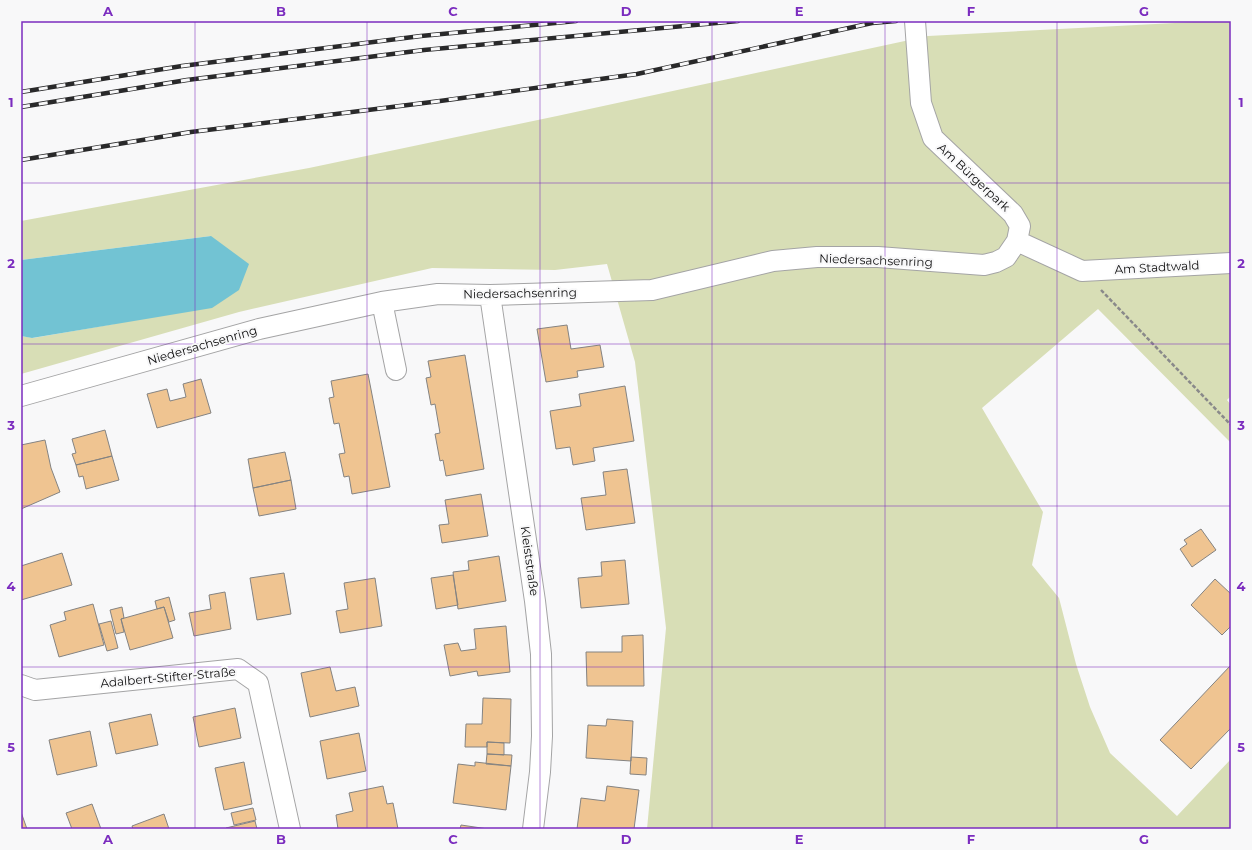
<svg xmlns="http://www.w3.org/2000/svg" width="1252" height="850" font-family="Montserrat,sans-serif">
<style>
.green{fill:#d8deb6}
.water{fill:#72c3d3}
.building{fill:#efc491;stroke:#848382}
.lines{fill:none;stroke-linecap:round;stroke-linejoin:round}
.minor-casing{stroke:#a4a4a5;stroke-width:22}
.path{stroke:#89898a;stroke-width:2.5;stroke-dasharray:4 2;stroke-linecap:butt}
.minor{stroke:#fff;stroke-width:20}
.rail-casing{stroke:#29292a;stroke-width:4.5}
.rail{stroke:#f8f8f9;stroke-width:3;stroke-dasharray:9;stroke-linecap:butt}
.grid{fill:none;stroke:#7b2cbf;stroke-width:1;stroke-opacity:0.55}
.labels{text-anchor:middle;dominant-baseline:central;stroke-width:4;stroke-linejoin:round;paint-order:stroke}
.street-label{font-size:12px;fill:#0d0d0e;stroke:#f8f8f9}
.neatline{fill:none;stroke:#7b2cbf;stroke-width:1.5}
.grid-label{font-size:13px;text-anchor:middle;font-weight:bold;fill:#7b2cbf}
</style>
<rect width="100%" height="100%" fill="#f8f8f9"/>
<path class="green" d="M1213,21H1231V396L1227,400L1231,405V443L1098,309L982,408L1043,512L1032,565L1059,598L1076,664L1090,707L1110,753L1177,816L1231,759V829H647L666,628L635,362L607,264L555,270L432,268L239,312L21,374V336L33,338L114,324L211,236L21,260V221L309,168L557,116L928,36Z"/>
<path class="water" d="M211,236L249,264L239,290L212,308L32,338L21,336V260Z"/>
<path class="building" d="M567,325L571,349L600,345L604,367L577,371L578,377L546,382L537,329Z
M465,355L484,469L446,476L443,460L440,461L435,434L440,433L435,404L431,405L426,378L431,377L428,361Z
M368,374L390,487L352,494L349,476L344,477L339,454L345,453L339,423L334,424L329,398L334,397L331,381Z
M201,379L211,413L157,428L147,394L167,389L170,401L186,397L183,384Z
M625,386L634,441L593,448L595,461L573,465L570,447L556,449L550,411L581,406L579,394Z
M105,430L112,456L76,465L72,454L76,453L72,439Z
M45,440L51,468L60,492L21,509V445Z
M285,452L291,480L253,488L248,459Z
M112,456L119,480L86,489L83,476L79,477L76,465Z
M627,469L635,523L586,530L581,498L606,495L603,472Z
M291,480L296,509L259,516L253,488Z
M481,494L488,536L442,543L439,525L449,524L445,500Z
M1201,529L1216,550L1192,567L1180,549L1187,544L1184,540Z
M62,553L72,585L21,600V566Z
M499,556L506,601L458,609L453,572L469,570L468,561Z
M625,560L629,604L581,608L578,578L602,576L601,562Z
M284,573L291,614L257,620L250,578Z
M453,575L458,605L436,609L431,578Z
M375,578L382,626L340,633L336,611L348,609L344,583Z
M1215,579L1231,594V626L1222,635L1191,605Z
M225,592L231,629L194,636L189,613L211,609L209,595Z
M169,597L175,620L169,622L164,607L157,609L155,601Z
M93,604L104,645L59,657L50,625L66,620L64,612Z
M122,607L124,618L121,619L124,632L116,634L110,610Z
M164,607L173,638L130,650L121,619Z
M111,621L118,648L107,651L99,624Z
M506,626L510,672L478,676L477,671L450,676L444,645L458,643L461,651L476,649L474,629Z
M643,635L644,686H587L586,652H622V636Z
M1231,665V728L1191,769L1160,740Z
M330,667L336,691L355,687L359,706L310,717L301,673Z
M483,698L511,699L510,743L487,742V747H465L466,724H482Z
M235,708L241,738L199,747L193,717Z
M151,714L158,745L116,754L109,723Z
M607,719L633,721L631,761L586,758L588,725L606,726Z
M90,731L97,766L57,775L49,740Z
M359,733L366,771L327,779L320,741Z
M487,742L504,743V755L487,754Z
M487,754L512,755L511,766L486,764Z
M631,757L647,758L646,775L630,774Z
M244,762L252,804L224,810L215,768Z
M475,762L511,766L506,810L453,803L458,764L475,766Z
M383,786L387,804L393,803L398,829H338L336,815L353,811L349,793Z
M607,786L639,790L634,829H577L581,798L605,801Z
M92,804L101,829H72L66,813Z
M253,808L256,820L234,825L231,813Z
M21,812L27,829H21Z
M164,814L169,829H133L132,826Z
M255,821L257,829H226V828Z
M461,825L488,829H460Z"/>
<g class="lines">
<g class="minor-casing">
<path id="minor" d="M1017,241L1082,271L1231,263
M490,295L535,601L541,654L542,736L540,772L533,829
M382,302L396,370
M21,396L259,329L382,302L438,294L490,295L652,290L773,261L817,257H878L984,265L996,262L1006,257L1017,241L1020,226L1013,214L933,138L921,103L915,21
M21,685L35,690L238,669L258,683L290,829"/>
</g>
<path class="path" d="M1101,290L1231,425"/>
<use href="#minor" class="minor"/>
<g class="rail-casing">
<path id="rail" d="M21,92L182,66L421,36L576,21
M21,107L187,80L424,50L738,21
M21,160L191,132L440,101L637,74L872,23L896,21"/>
</g>
<use href="#rail" class="rail"/>
</g>
<path class="grid" d="M195,21V829M367,21V829M540,21V829M712,21V829M885,21V829M1057,21V829M21,183H1231M21,344H1231M21,506H1231M21,667H1231"/>
<g class="labels">
<g class="street-label">
<text transform="translate(974 177) rotate(43)">Am Bürgerpark</text>
<text transform="translate(876 260) rotate(2)">Niedersachsenring</text>
<text transform="translate(1157 267) rotate(-3)">Am Stadtwald</text>
<text transform="translate(520 293) rotate(-1)">Niedersachsenring</text>
<text transform="translate(202 345) rotate(-16)">Niedersachsenring</text>
<text transform="translate(530 561) rotate(82)">Kleiststraße</text>
<text transform="translate(168 677) rotate(-5)">Adalbert-Stifter-Straße</text>
</g>
</g>
<rect width="1252" height="850" fill="none" stroke="#f8f8f9" stroke-width="44"/>
<rect x="22" y="22" width="1208" height="806" class="neatline"/>
<g class="grid-label">
<text x="108" y="16">A</text>
<text x="281" y="16">B</text>
<text x="453" y="16">C</text>
<text x="626" y="16">D</text>
<text x="799" y="16">E</text>
<text x="971" y="16">F</text>
<text x="1144" y="16">G</text>
<text x="11" y="107">1</text>
<text x="1241" y="107">1</text>
<text x="11" y="268">2</text>
<text x="1241" y="268">2</text>
<text x="11" y="430">3</text>
<text x="1241" y="430">3</text>
<text x="11" y="591">4</text>
<text x="1241" y="591">4</text>
<text x="11" y="752">5</text>
<text x="1241" y="752">5</text>
<text x="108" y="844">A</text>
<text x="281" y="844">B</text>
<text x="453" y="844">C</text>
<text x="626" y="844">D</text>
<text x="799" y="844">E</text>
<text x="971" y="844">F</text>
<text x="1144" y="844">G</text>
</g>
</svg>
